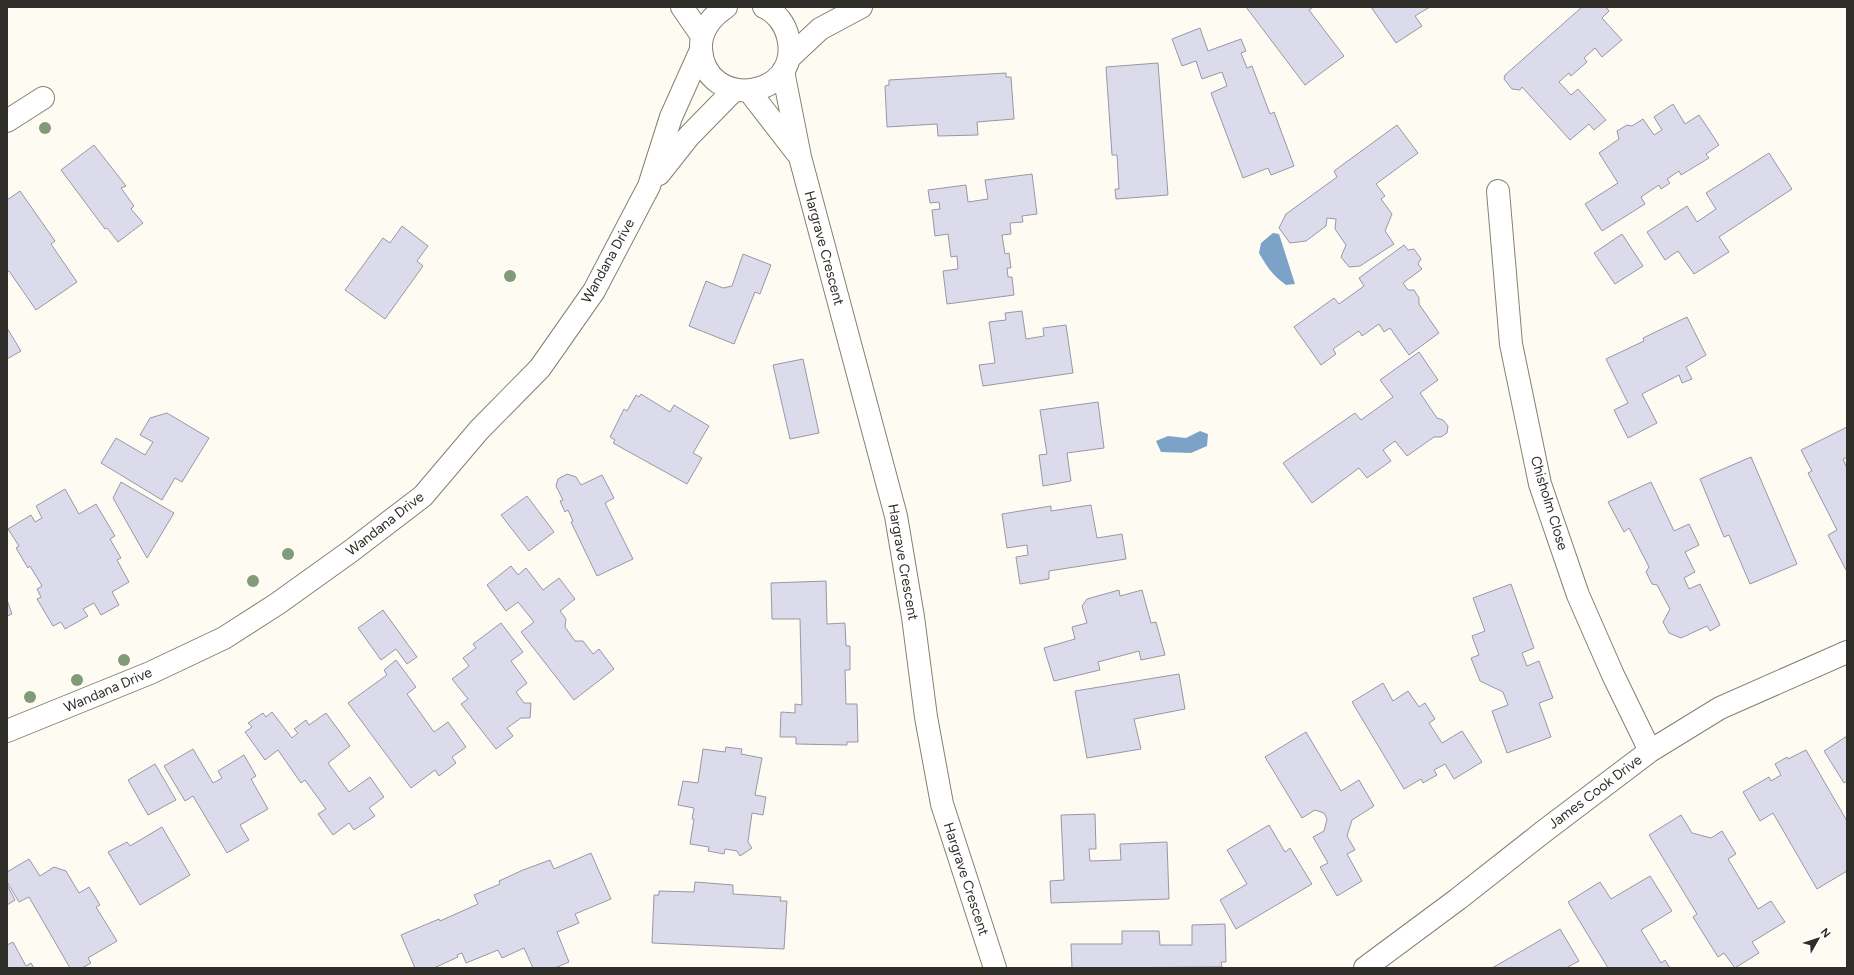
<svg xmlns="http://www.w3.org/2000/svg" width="1854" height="975" font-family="Figtree,sans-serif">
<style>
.water{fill:#7da2c8}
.building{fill:#dcdbeb;stroke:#9997a6}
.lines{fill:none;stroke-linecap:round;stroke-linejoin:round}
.minor-casing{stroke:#848072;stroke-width:24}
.minor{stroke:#fff;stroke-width:22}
.tree{fill:#819b78}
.labels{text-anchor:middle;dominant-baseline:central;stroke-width:3;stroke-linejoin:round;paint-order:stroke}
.street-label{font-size:14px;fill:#2f2d27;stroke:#fff}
</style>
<rect width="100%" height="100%" fill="#fefcf2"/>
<path class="water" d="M1273,233L1279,234L1295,284L1286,285C1273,276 1267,267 1259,253L1261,243Z
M1200,431L1208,434L1207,446L1191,453L1161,452L1156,441L1168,436L1186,438Z"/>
<path class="building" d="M1246,7H1313L1309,10L1344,56L1305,85Z
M1371,7H1430L1415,16L1422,26L1396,43Z
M1582,7H1606L1609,11L1602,18L1622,40L1602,57L1595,48L1584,58L1587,62L1571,76L1569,73L1559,82L1571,95L1578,89L1606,120L1594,130L1589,124L1570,140L1522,87L1520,90L1512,89L1504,79L1505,75Z
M1200,28L1208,51L1241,39L1246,51L1241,53L1247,68L1252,66L1270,114L1274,112L1294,166L1271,175L1268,168L1243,178L1211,93L1227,86L1222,72L1202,79L1196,61L1182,66L1172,39Z
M1158,63L1168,195L1116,199L1115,189H1119L1117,155H1112L1106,67Z
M1006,73V77H1011L1014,119L977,122L978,135L938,136L937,124L887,127L885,86L889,85V80Z
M1673,104L1685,124L1699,115L1719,145L1706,154L1709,158L1681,175L1679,171L1667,179L1670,183L1661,189L1659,185L1641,197L1645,204L1602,231L1585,204L1618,183L1599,153L1619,139L1617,131L1627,125L1632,126L1643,119L1654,135L1662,130L1654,117Z
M1397,125L1418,153L1376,184L1385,196L1381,199L1392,214L1385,231L1394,244L1360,266L1349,267L1341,257L1346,245L1335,229L1336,219L1327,218L1326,226L1306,241L1290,243L1279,228L1286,214L1337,177L1334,171Z
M94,145L126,186L121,188L134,206L131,209L143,223L118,242L107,228L105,229L61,170Z
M1769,153L1792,189L1719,237L1729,252L1694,274L1678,251L1665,260L1647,232L1687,206L1697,222L1716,209L1706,193Z
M1032,174L1037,214L1022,216L1023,222L1010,223L1011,234L1002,235L1005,254L1009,253L1011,268H1007L1008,277H1012L1014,295L947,304L943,271L958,269L957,256L951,257L948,234L935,236L932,210L940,209L939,202L930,203L928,190L966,185L968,202L988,199L985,180Z
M20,191L55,241L51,244L77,282L36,310L9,271L7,272V200Z
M402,226L428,246L417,261L423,266L385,319L345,290L383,238L390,243Z
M1622,234L1643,266L1615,284L1594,253Z
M1404,245L1408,250L1414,249L1421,259L1418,264L1422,269L1403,283L1408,290H1414L1419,298V304L1439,333L1409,355L1390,328L1384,332L1379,324L1362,336L1359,331L1333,349L1336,354L1321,365L1294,327L1334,298L1339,304L1364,286L1359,278Z
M743,254L771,265L760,294L755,292L734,344L689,326L706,281L723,288L732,286Z
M1022,311L1026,339L1044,336L1043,328L1066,325L1073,373L983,386L979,365L995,363L989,322L1006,320L1005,313Z
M1687,317L1706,355L1686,367L1692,379L1682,383L1679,375L1642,394L1657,423L1628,438L1614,410L1628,403L1606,359L1644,341L1643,338Z
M7,328L21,351L7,359Z
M1419,352L1438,380L1420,393L1437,418L1443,420L1448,426L1447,433L1441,437H1434L1407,456L1395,441L1383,450L1391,461L1367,478L1359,468L1312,503L1283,463L1355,413L1361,420L1393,397L1380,380Z
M803,359L819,433L790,439L773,365Z
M641,394L670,412L674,405L709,426L693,453L702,458L687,484L613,443L615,440L610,437L624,409L627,411L636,395L639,397Z
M1098,402L1104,448L1067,453L1071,481L1043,486L1039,455L1047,454L1040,410Z
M167,413L209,438L182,482L175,478L162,500L101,463L116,438L145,455L153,442L140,435L150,418Z
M1847,427V457L1843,459L1847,468V569L1846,570L1828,535L1837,530L1808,473L1812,471L1801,450Z
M1751,457L1797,564L1750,584L1729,535L1724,537L1700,479Z
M567,474L576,477L581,485L602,475L614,498L605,503L633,559L597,576L571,522L573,521L568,510L565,512L560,501L563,500L556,486L558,479Z
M121,482L174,513L147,558L113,498Z
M1651,482L1674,531L1689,524L1699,545L1685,552L1695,572L1684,578L1689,589L1700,584L1720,625L1710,631L1707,626L1681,638L1669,633L1663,622L1670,609L1657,585L1652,584L1646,572L1649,567L1629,528L1624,532L1608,502Z
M65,489L79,514L96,504L115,536L110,539L121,558L117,560L129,582L112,592L119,605L101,615L94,603L83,609L88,616L65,629L61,622L53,626L37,599L41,597L37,589L42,586L30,566L28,568L16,548L19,546L8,529L31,515L35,522L42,518L36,506Z
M527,496L554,532L529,551L501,515Z
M1091,505L1097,538L1122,534L1126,559L1049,571V579L1020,584L1016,557L1028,555L1027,545L1007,548L1002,514L1051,506V511Z
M511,566L518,575L526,568L543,590L559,578L575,599L560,611L566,619L565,627L575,641H583L593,654L599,649L614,669L574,700L521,632L534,622L518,602L506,611L487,585Z
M826,581L827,624L845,623L846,646H850V670H845L846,704H857L858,742H847V745L796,744V737H780L781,712L795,713V704L802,705L800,619H772L771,583Z
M1511,584L1534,648L1522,653L1527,666L1539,661L1553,698L1539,703L1551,737L1507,753L1492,711L1508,705L1503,692L1480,681L1471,658L1479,655L1472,636L1485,631L1473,598Z
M1119,590L1120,596L1142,590L1151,623L1156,622L1165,655L1141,660L1139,651L1098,662L1100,670L1054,681L1044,648L1075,639L1072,627L1087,623L1082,606L1087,599Z
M7,600L12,614L7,616Z
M383,610L417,657L407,664L396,649L381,660L358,628Z
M501,623L523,652L511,661L527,683L516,692L524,703H531L530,718H521L507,728L513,736L496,749L461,704L468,699L452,679L469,666L463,658L476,648L473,644Z
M396,660L416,687L407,694L434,732L448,722L466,747L452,757L456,763L439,776L435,770L411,788L348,703L387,675L384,670Z
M1179,674L1185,709L1134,719L1141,749L1087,758L1075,691Z
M1383,683L1393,701L1408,691L1419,707L1425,703L1435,719L1429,723L1442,743L1462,731L1482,762L1454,779L1445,764L1434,770L1437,775L1423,783L1421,779L1404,789L1352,702Z
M272,712L292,738L298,733L294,729L306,720L309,725L326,713L350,746L328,763L349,792L370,777L384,797L369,808L375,816L354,830L349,823L333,835L318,814L326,809L305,780L301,783L278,750L265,760L245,732L252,727L248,723L263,713L266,717Z
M1306,732L1341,791L1359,780L1374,806L1352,820L1347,836L1355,850L1347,854L1362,881L1337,896L1320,867L1328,863L1313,837L1324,831L1327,819L1324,813L1315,810L1302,818L1265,757Z
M1847,736V781L1844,783L1824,751Z
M726,747L742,749L741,754L762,758L755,795L766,797L763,815L752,813L748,842L752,848L740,856L737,851L725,849L724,854L708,851L709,847L690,844L694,819H692L694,808L678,805L683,781L698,783L703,749L725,752Z
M193,749L213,783L222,778L218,771L244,755L256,776L251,779L268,809L240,825L249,840L227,853L193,796L185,801L164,766Z
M1806,750L1847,821V871L1817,889L1773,813L1760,821L1743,792L1769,777L1771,781L1781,775L1775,764L1787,757L1788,759Z
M155,764L176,800L148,815L128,780Z
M1095,814L1096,849H1089L1090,861L1121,860L1120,844L1167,842L1169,899L1051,903L1050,881L1064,880L1061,815Z
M1681,815L1692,833L1711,838L1722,831L1736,854L1728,859L1758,909L1771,901L1785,922L1752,942L1759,953L1735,968L1724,953L1718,957L1693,917L1697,914L1649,835Z
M1269,825L1285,852L1290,848L1312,884L1236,929L1220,900L1247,884L1227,850Z
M162,827L190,875L140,905L108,852L127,842L130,846Z
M591,853L611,899L575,914L579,923L557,932L569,962L555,968H533L524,948L502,958L498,950L466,963L462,953L457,955L458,957L434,968H415L401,935L439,919L440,921L478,904L474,895L500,884L499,881L523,870L550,860L554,869Z
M29,859L40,876L54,867L66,871L79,893L89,887L100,905L96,907L117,941L88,958L91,963L82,968H70L29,897L19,902L7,882V872Z
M1650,876L1672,911L1641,930L1661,963L1665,960L1670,968H1608L1568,902L1600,882L1611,899Z
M695,882L733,885V894L781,897L780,901H787L784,949L652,943L654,895H659V891L694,892Z
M7,885L15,900L7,905Z
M1225,924L1226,962H1221L1222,967L1072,968L1071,944H1122V931H1159L1160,945H1192V925Z
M1560,929L1579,961L1566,968H1492Z
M13,942L26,966L31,963L34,968H7V945Z"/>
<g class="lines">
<g class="minor-casing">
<path id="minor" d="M682,7L702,36
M726,7C711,17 700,30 701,49C705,112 803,99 788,37C785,24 776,12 764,7
M789,58L820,29L861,7
M783,71L800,157L896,516L913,617L926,717L942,804L995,968
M749,91L797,153
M7,121L43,98
M659,174L689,136L734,90
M1498,191L1511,344L1540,484L1578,595L1613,675L1650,751
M7,731L150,673L224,638L277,604L351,551L423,496L479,430L540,368L594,291L649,186L671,117L701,50
M1365,968L1458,899L1543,832L1650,751L1720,708L1847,652"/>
</g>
<use href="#minor" class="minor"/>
</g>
<g class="tree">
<circle cx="45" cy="128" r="6"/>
<circle cx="510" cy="276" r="6"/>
<circle cx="288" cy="554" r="6"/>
<circle cx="253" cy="581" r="6"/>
<circle cx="124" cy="660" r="6"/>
<circle cx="77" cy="680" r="6"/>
<circle cx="30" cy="697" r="6"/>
</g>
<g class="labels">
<g class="street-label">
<text transform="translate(824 248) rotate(75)">Hargrave Crescent</text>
<text transform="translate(608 261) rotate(-61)">Wandana Drive</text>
<text transform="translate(1549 503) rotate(73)">Chisholm Close</text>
<text transform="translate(385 524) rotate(-38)">Wandana Drive</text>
<text transform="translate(903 562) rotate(80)">Hargrave Crescent</text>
<text transform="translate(108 690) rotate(-23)">Wandana Drive</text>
<text transform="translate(1595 792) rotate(-37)">James Cook Drive</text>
<text transform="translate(966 879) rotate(72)">Hargrave Crescent</text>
</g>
</g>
<rect width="1854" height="975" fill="none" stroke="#2f2d27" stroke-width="16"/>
<g transform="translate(1818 939) rotate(51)" stroke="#ffffff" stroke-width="3" paint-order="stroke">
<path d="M0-3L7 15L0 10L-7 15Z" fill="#2f2d27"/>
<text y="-6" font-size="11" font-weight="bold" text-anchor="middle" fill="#2f2d27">N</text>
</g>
</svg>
